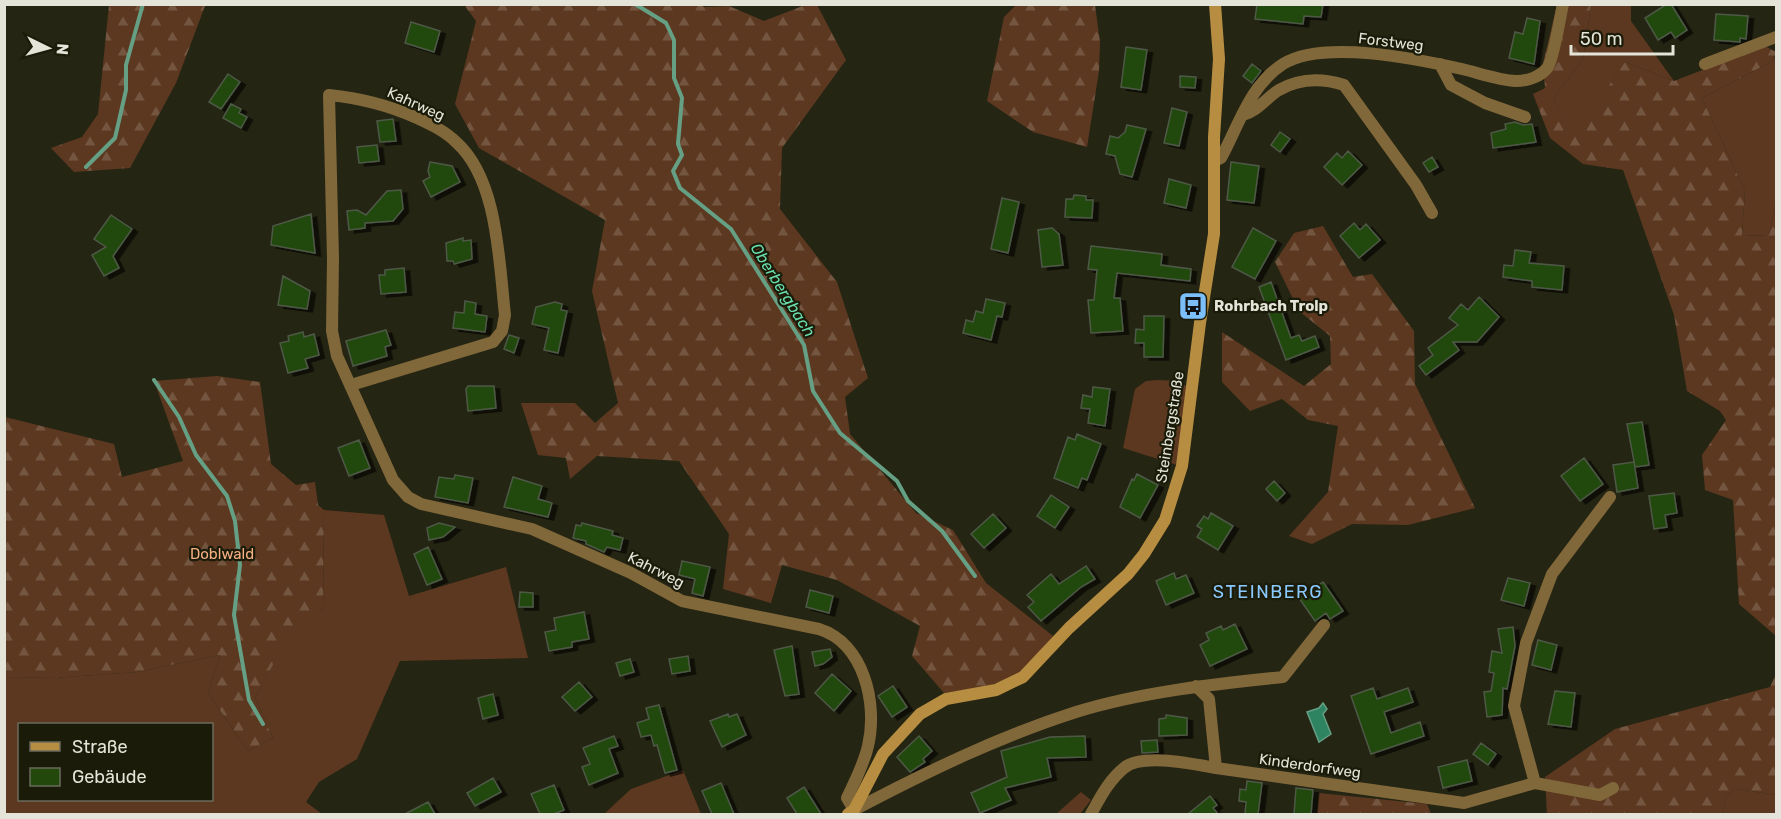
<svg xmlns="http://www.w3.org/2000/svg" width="1781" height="819" font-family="Rubik,sans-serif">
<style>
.grass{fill:#5c3820;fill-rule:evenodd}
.forest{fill:url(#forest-firs)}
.water{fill:#2e8361;stroke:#65a085;stroke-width:1.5}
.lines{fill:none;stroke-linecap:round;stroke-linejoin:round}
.stream{stroke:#65a085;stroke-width:4}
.building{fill:#23480b;stroke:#4d5947;stroke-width:1.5;filter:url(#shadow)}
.street{stroke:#81683a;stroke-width:12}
.secondary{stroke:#b78e41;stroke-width:12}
.labels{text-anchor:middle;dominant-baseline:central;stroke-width:4.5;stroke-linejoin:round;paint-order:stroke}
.street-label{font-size:15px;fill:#e4e4d8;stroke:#1b1b09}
.poi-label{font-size:15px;font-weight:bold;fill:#e4e4d8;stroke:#1b1b09;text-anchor:start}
.park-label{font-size:15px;fill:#f5af82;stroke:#1b1b09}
.water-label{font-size:16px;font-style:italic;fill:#6addad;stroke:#1b1b09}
.quarter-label{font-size:18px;letter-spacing:1.5px;fill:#8ac9ff;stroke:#1b1b09}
</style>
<defs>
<pattern id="forest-firs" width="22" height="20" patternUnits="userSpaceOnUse" patternTransform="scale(1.5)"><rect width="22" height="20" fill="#5c3820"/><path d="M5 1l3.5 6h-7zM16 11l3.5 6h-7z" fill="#735540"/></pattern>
<filter id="shadow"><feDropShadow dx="5.5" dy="3" stdDeviation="0" flood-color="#0009"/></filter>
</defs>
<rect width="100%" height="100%" fill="#252513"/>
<path class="grass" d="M1591,5H1631V21L1674,81L1625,62L1576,134L1553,99L1583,59Z
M1776,55V201L1769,235L1742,236L1745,191L1702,98L1773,61Z
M1157,380L1180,381L1187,387L1177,465L1123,448L1135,389L1146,381Z
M324,510L384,515L409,596L506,567L528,658L400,661L357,759L319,782L306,802L322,814H5V677L52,678L137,672L220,655L208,693L248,751L273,738L255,698L294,625L323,608ZM20,724H212V800H20Z
M683,770L701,814H604L631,789Z
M1738,789L1776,795V814H1722L1727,794Z
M1081,792L1091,800L1080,814H1056Z"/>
<path class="forest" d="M700,4L704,7L729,6L764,21L805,5H817L846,60L782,148L780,209L837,282L868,378L845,397L850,434L916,513L953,530L986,583L1053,636L1022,672L989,686L944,693L912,656L920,626L837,580L782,565L771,603L723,589L729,534L679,461L597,456L570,479L566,458L538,455L521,403H575L595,423L618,403L592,291L605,220L479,148L455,104L476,21L464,5Z
M202,5L205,6L176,83L130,168L74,172L51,148L82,137L98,114L109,5Z
M1016,5H1095L1100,42L1099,71L1087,147L1033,132L987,101L1004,17Z
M1557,5H1591L1583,59L1553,99L1576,133L1625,62L1674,81L1765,46L1776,52L1773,61L1702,98L1745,191L1742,236L1769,235L1776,201V636L1739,604L1733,500L1705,490L1702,455L1726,420L1720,411L1687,391L1674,315L1623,170L1583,164L1550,138L1533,94L1545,88L1543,63Z
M1323,226L1353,277L1372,274L1414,331L1415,384L1475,508L1408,525L1352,524L1312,544L1289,536L1328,492L1338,426L1308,420L1282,399L1250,411L1222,382V332L1304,386L1331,364L1330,336L1299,311L1275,262L1294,233Z
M217,376L260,382L271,464L296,485L315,482L318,505L324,510L323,608L294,626L255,698L273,738L248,751L208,693L220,655L137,672L52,678L5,677V417L114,444L122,477L183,461L154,381Z
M1776,674V795L1738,789L1727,794L1722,814H1547L1545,777L1615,729L1770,687Z
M1319,793L1427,804L1431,814H1317Z"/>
<path class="water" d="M1323,703L1327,709L1323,714L1331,734L1319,742L1307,712L1319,708Z"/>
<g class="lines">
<path class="stream" d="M635,4L666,23L674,40V78L682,98L678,144L682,155L673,171L680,188L731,229L804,345L813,391L840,433L897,481L908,501L942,531L975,576
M86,167L115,138L126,90V65L143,4
M154,380L179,417L196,455L227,496L235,521L240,565L234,615L249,700L263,724"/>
</g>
<path class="building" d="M1257,4H1323L1321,17L1304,16L1303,24L1255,19Z
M1667,4H1671L1687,30L1675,38L1671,32L1658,40L1645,18Z
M1716,14L1748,16L1746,39L1740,38V42L1714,40Z
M1527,18L1540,21L1534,64L1509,58L1515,32L1523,34Z
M411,22L440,31L434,52L405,43Z
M1126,47L1147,50L1141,90L1121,87Z
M1252,64L1261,71L1252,83L1243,76Z
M228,74L240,82L221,109L209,102Z
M1180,76L1196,77L1195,88L1180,87Z
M231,104L241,109L239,113L247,117L241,128L223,118Z
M1172,108L1187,112L1179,146L1164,143Z
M393,119L396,141L380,142L377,121Z
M1515,122L1523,125L1532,124L1536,142L1493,148L1491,133L1506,129L1505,124Z
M1127,125L1146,129L1132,177L1120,174L1115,156L1106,154L1110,136L1118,138L1125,132Z
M1280,132L1290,139L1280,152L1271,145Z
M377,145L379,161L359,163L357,147Z
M1348,151L1362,165L1342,185L1324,167L1337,153L1342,158Z
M1432,157L1438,167L1429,172L1423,163Z
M430,162L452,166L460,182L431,197L423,181L430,177L428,171Z
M1231,162L1259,166L1254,203L1227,200Z
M1169,179L1191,185L1186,208L1164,203Z
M401,190L403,209L393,221L365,223V228L349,230L347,211L357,210L366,215L387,191Z
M1074,195L1086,196V200H1093L1092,218L1065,217L1066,199H1073Z
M1002,198L1019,202L1008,253L991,249Z
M311,214L315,253L271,245L273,226Z
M111,215L132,229L113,256L119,268L104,276L92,255L106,247L94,239Z
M1354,223L1360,230L1366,224L1380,240L1359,258L1340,236Z
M1052,228L1059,234L1063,265L1042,267L1038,230Z
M1253,228L1276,241L1255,279L1232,267Z
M463,238V241L471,240L472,259L454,264L453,261H447L446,243Z
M1091,246L1162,254L1161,265L1191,269L1190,281L1117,273L1114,298H1120L1123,331L1091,333L1088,300H1094L1097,270L1088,269Z
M1515,250L1531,252L1529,263L1564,266L1562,290L1532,287V281L1503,277L1504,265L1513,266Z
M404,268L406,292L381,294L379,275H385V270Z
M283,276L310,291L307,309L278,305Z
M1271,282L1291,338L1299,335L1302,341L1315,336L1319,347L1286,360L1259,287Z
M1479,297L1499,317L1477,342H1453L1459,350L1426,375L1419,366L1433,355L1428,348L1458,325L1449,318L1461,304L1468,310Z
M986,299L1005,303L1002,317L997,316L991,340L963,333L966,320L973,322L976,311L983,313Z
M465,301L476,303L475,314L487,316L485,332L453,328L455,312L464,313Z
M555,302L562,304L561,310L567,311L558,353L544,350L549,328L532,324L536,307Z
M1144,316H1164L1163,357H1144V343H1135L1136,329L1144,330Z
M386,330L391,345L385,347L387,356L353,366L346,341Z
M303,332L304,337L314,334L319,355L305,359L308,368L288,373L280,343L289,341L288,336Z
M509,335L519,338L514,353L504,349Z
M468,386H494L496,408L468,411L466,389Z
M1093,387L1110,389L1105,426L1088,423L1090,409L1081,408L1083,395L1092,397Z
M1642,422L1649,465L1635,467L1627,424Z
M1077,434L1101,444L1087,480L1082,478L1078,488L1054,478L1068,437L1075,440Z
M359,440L370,468L349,476L338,448Z
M1584,458L1603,484L1580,501L1561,476Z
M1634,462L1638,488L1617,492L1613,465Z
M1137,474L1158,485L1140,518L1120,507L1132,479L1134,480Z
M455,475L473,478L468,503L435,497L439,477L454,479Z
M513,477L542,486L538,499L552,503L548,517L504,507Z
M1274,481L1285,493L1277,501L1266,489Z
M1674,493L1677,513L1665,515L1667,527L1654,529L1649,496Z
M1051,495L1069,507L1055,528L1037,516Z
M1211,513L1233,526L1218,550L1197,537L1202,529L1197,526L1204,516L1208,519Z
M993,514L1006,528L984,548L971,534Z
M439,523L455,527L443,537L429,540L427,528Z
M582,523L613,531L612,535L623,538L620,550L607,547L604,552L586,544V541L573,538L576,525L581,526Z
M428,547L442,579L427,585L414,554Z
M682,561L710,567L703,596L692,593L695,579L679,575Z
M1086,566L1095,579L1081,587L1041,621L1028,607L1034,602L1027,595L1051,574L1059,584Z
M1174,573L1176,579L1186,575L1194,593L1166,605L1156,581Z
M1508,578L1530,583L1524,606L1501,600Z
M1323,582L1343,611L1330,619L1326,613L1315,621L1299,598Z
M810,590L833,596L829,613L806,607Z
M520,592L533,593V607H519Z
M584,612L589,639L572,642V647L549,651L545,632L556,630L554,618Z
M1235,624L1247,649L1210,666L1200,645L1209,640L1206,633L1221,626L1223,630Z
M1513,627L1515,646L1507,689L1503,688L1502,715L1487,717L1484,692L1491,691L1494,673L1489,672L1492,651L1502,653L1498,629Z
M1538,640L1557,645L1551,670L1532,665Z
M792,646L799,694L785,696L774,650Z
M830,649L832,657L823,664L815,666L812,652Z
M688,656L690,671L672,674L669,659Z
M630,659L634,672L620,676L616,663Z
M832,674L851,691L834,711L815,693Z
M579,682L592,697L575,711L562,697Z
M893,686L907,707L892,717L878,696Z
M1373,688L1377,699L1408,688L1413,702L1384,712L1391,733L1420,722L1424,736L1371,754L1351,696Z
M1555,691L1575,693L1571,727L1548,724Z
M493,694L498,715L483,719L478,698Z
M659,705L677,770L665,773L657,745L654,746L651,735L641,737L637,723L649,719L646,708Z
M728,714L729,717L737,714L746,735L722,747L710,721Z
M1166,715L1187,718V735L1159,736V719L1166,718Z
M614,736L618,746L609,749L618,773L589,785L582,767L590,764L583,748Z
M919,736L932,751L923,759L925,762L910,772L897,757Z
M1085,736L1086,757L1047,758L1051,777L1005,788L1011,800L980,813L971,793L1007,777L1001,751L1050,737Z
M1157,740L1158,752L1142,753L1141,741Z
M1481,743L1496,754L1488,765L1473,754Z
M1467,760L1472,781L1443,788L1438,767Z
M493,778L501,792L475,806L467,793Z
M1247,781L1262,783L1258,814H1245L1246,802L1239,801L1240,789L1246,790Z
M721,783L734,814H712L702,791Z
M554,785L564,810L554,814H540L531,794Z
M804,787L821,814H797L787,798Z
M1296,788L1313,790L1311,814H1294Z
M1210,796L1217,805L1213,808L1218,814H1188Z
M428,802L435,814H405Z"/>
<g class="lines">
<path class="street" d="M1440,64L1451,85L1485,103L1525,117
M1705,64L1776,37
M1243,115C1258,111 1266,98 1279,90C1300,78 1322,78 1344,85L1416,185L1432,213
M1215,161L1221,158C1239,125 1250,85 1283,64C1323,39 1417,59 1462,69C1479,73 1498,80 1516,81C1527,81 1541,77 1548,67C1554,56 1560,18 1563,4
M351,385L493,342L502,331L505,315C499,262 498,179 456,142C445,131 430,124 417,118C388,105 360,98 329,95L333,258L332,331L337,356L393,480L408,497L421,504L532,529L631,573L682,601L819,629C864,643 878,704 868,746C864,764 855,781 847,798L854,810C926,772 998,737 1076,712C1141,692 1214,684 1283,677L1324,625
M1196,686L1209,699L1216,768L1464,803L1535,783L1514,706L1526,643L1552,574L1610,497
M1535,783L1600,795L1613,788
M1091,814C1100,798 1109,780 1124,768C1142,753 1193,764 1216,768"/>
<path class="secondary" d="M848,814L854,810L883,754L920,714L946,699L996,690L1023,677L1069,628L1128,574L1144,554L1165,520L1182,466L1200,323L1214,234V137L1219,59L1215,4"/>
</g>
<defs>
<g id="bus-square" transform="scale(1.5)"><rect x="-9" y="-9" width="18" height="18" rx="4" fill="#7bbef8" stroke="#1b1b09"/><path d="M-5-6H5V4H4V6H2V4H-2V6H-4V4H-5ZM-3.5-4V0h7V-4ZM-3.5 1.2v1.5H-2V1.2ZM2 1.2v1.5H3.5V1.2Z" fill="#111"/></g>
</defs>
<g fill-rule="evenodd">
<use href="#bus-square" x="1193" y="306"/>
</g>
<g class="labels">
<g class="street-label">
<text transform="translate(1391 42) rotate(7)">Forstweg</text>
<text transform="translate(416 104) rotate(24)">Kahrweg</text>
<text transform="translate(1170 427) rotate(-81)">Steinbergstraße</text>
<text transform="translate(656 570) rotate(27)">Kahrweg</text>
<text transform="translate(1310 766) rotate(8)">Kinderdorfweg</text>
</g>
<g class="poi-label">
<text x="1214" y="306">Rohrbach Trolp</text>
</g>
<g class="park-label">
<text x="222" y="554">Doblwald</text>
</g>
<g class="water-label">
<text transform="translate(783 290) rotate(58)">Oberbergbach</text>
</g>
<g class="quarter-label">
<text x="1268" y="592">STEINBERG</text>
</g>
</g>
<rect width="1781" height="819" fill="none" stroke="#e4e4d8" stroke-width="12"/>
<rect x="18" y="723" width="195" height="78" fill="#1b1b09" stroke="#6b6b5c" stroke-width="1.5"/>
<rect x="30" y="742" width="30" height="9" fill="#b78e41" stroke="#6b6b5c" stroke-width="1.5"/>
<text x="72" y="753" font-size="18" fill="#e4e4d8">Straße</text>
<rect x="30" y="768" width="30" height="18" fill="#23480b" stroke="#6b6b5c" stroke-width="1.5"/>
<text x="72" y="783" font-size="18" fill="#e4e4d8">Gebäude</text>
<g transform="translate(48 48) rotate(95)" stroke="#1b1b09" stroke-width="4.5" paint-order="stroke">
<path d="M0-4.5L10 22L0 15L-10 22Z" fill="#e4e4d8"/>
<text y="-9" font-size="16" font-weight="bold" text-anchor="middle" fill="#e4e4d8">N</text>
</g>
<path d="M1571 45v9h102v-9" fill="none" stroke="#e4e4d8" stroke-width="3"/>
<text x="1580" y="45" font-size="18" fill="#e4e4d8" stroke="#1b1b09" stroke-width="4.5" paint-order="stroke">50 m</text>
</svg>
